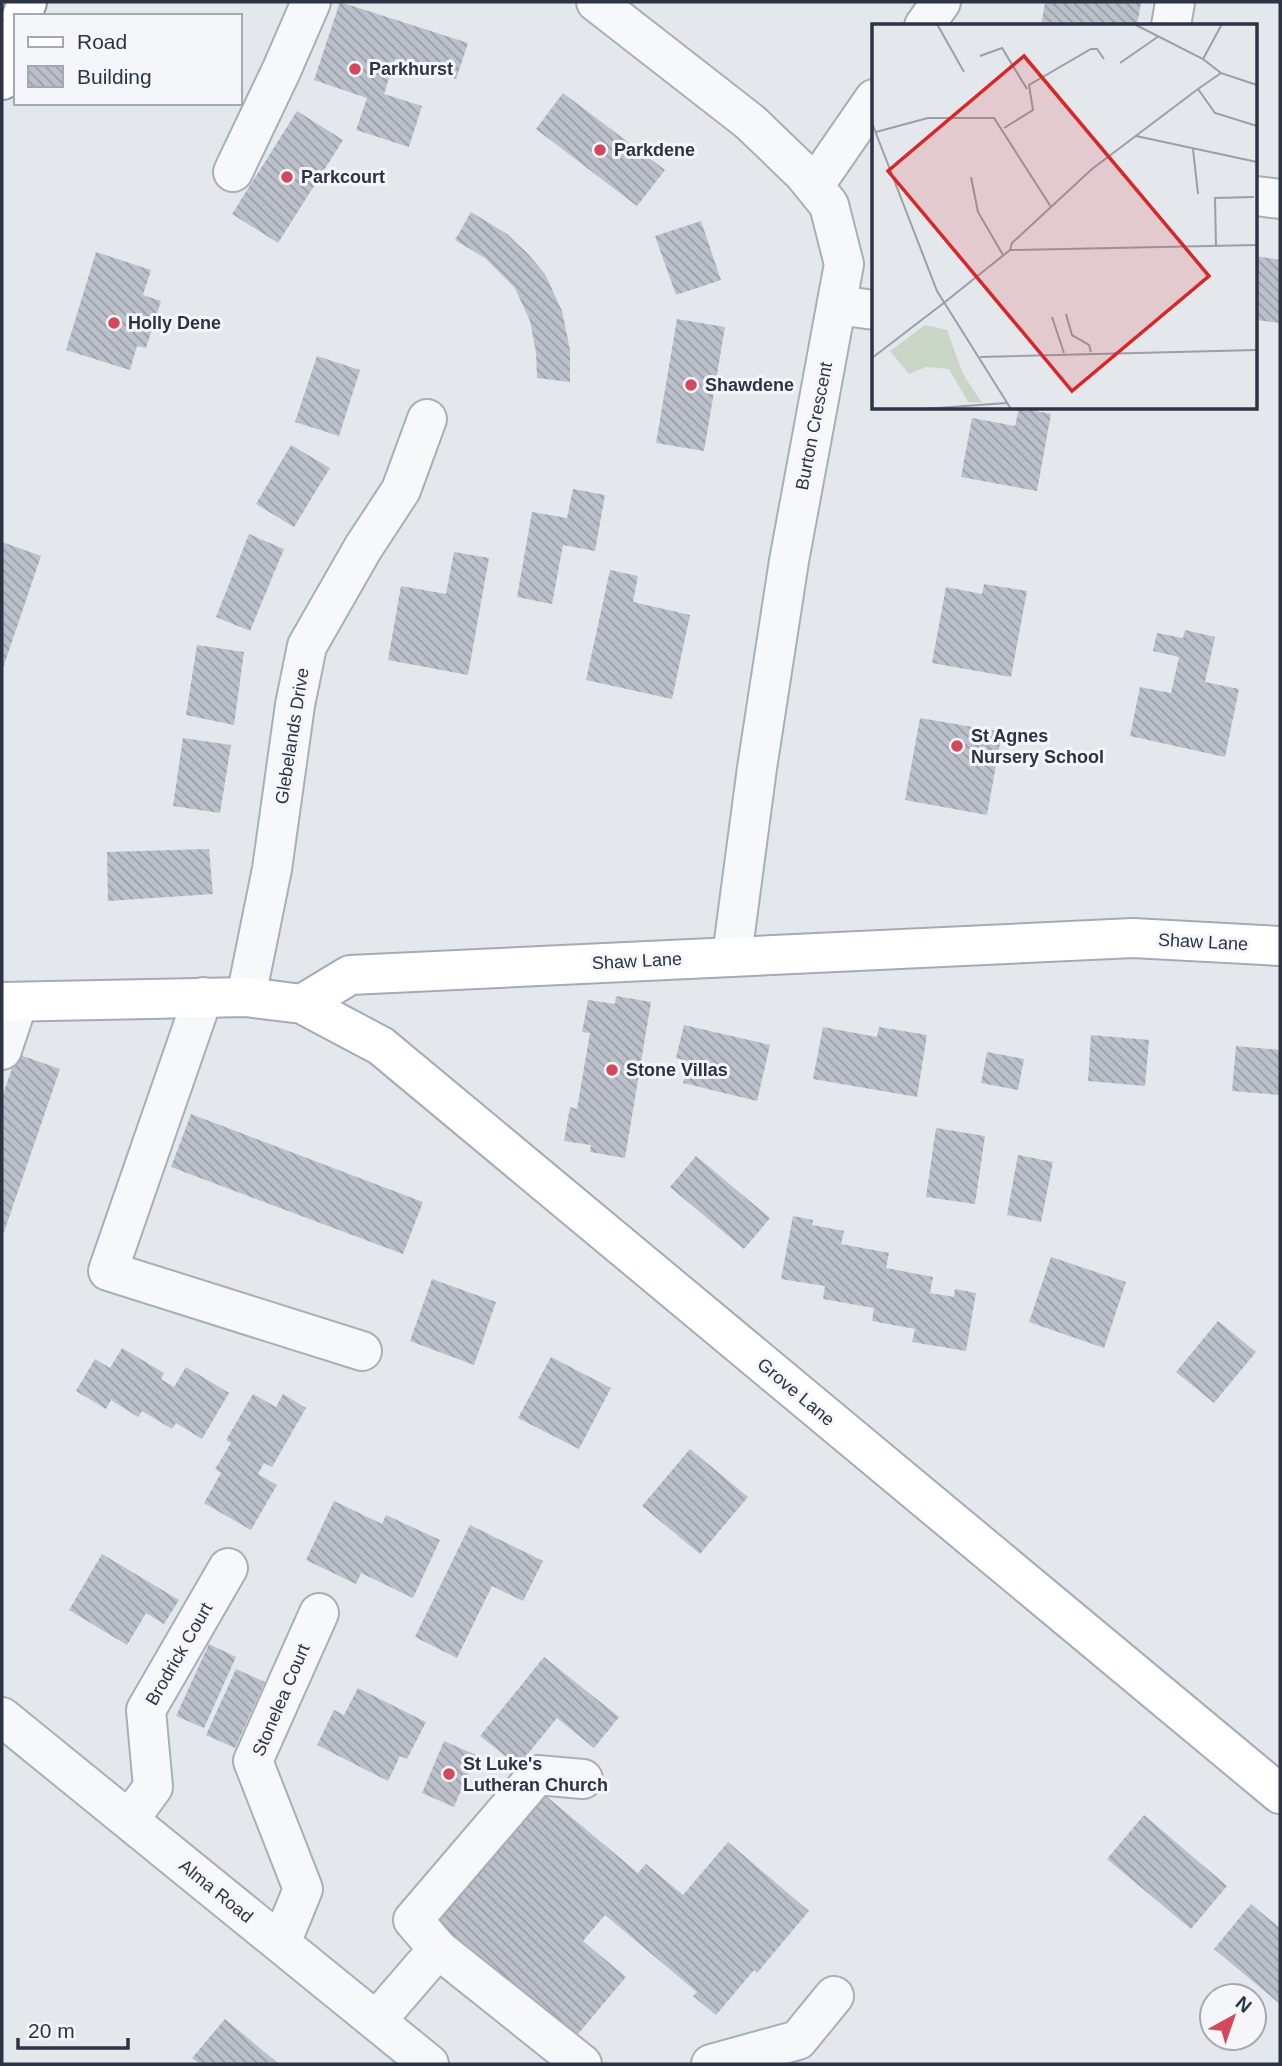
<svg xmlns="http://www.w3.org/2000/svg" width="1282" height="2066" font-family="Arial,sans-serif">
<style>
.building{fill:url(#building-back-hatch)}
.lines{fill:none;stroke-linecap:round;stroke-linejoin:round}
.minor-casing{stroke:#a9aeb7;stroke-width:42}
.major-casing{stroke:#a3abb8;stroke-width:42}
.highway-casing{stroke:#8b94a3;stroke-width:42}
.minor{stroke:#f7f8fa;stroke-width:38}
.major{stroke:#fff;stroke-width:38}
.highway{stroke:#fff;stroke-width:38}
.poi-dot{fill:#d1495b;stroke:#f4f6f9;stroke-width:2.5}
.labels{text-anchor:middle;dominant-baseline:central;stroke-width:6;stroke-linejoin:round;paint-order:stroke}
.poi-label{font-size:18px;font-weight:bold;fill:#2b3445;stroke:#f4f6f9;text-anchor:start}
.street-label{font-size:18px;fill:#2b3445;stroke:#f4f6f9}
.inset-road{fill:none;stroke:#9a9fa9;stroke-width:2}
.view{fill:#d62828;fill-opacity:0.15;stroke:#d62828;stroke-width:3.5}
.inset-edge{fill:none;stroke:#2b3445;stroke-width:3.5}
</style>
<defs>
<pattern id="building-back-hatch" width="6" height="6" patternUnits="userSpaceOnUse" patternTransform="scale(1.75)"><rect width="6" height="6" fill="#bbc0ca"/><path d="M-1 5l2 2M0 0l6 6M5-1l2 2" fill="none" stroke="#989da6"/></pattern>
</defs>
<rect width="100%" height="100%" fill="#e4e7ec"/>
<path class="building" d="M340,2L468,43L456,79L395,59L384,94L422,106L409,147L356,130L367,98L314,80Z
M1045,2H1141L1137,26H1041Z
M563,93L665,170L637,206L536,129Z
M297,111L343,140L278,243L232,214Z
M471,212L507,234L528,254L545,274L562,311L570,350V382L537,378L536,352L530,321L515,288L485,258L455,240Z
M701,221L721,280L676,295L655,236Z
M96,252L151,270L143,295L161,301L146,348L137,346L130,370L66,350Z
M1256,256L1280,260V323L1256,320Z
M677,319L725,327L704,451L656,443Z
M317,356L360,370L339,436L295,422Z
M1019,408L1051,414L1037,491L961,477L972,418L1015,426Z
M291,445L330,468L294,527L256,504Z
M573,489L605,495L595,551L563,545L552,604L517,597L532,512L567,518Z
M249,534L284,549L250,631L216,617Z
M2,542L41,556L2,671Z
M454,552L489,558L468,675L388,660L401,586L446,594Z
M610,570L638,576L633,602L690,615L672,699L586,680Z
M984,584L1027,591L1011,677L932,663L946,587L982,594Z
M1185,630L1215,637L1205,682L1239,689L1225,757L1130,736L1140,687L1171,693L1179,657L1153,651L1157,633L1183,638Z
M197,645L244,652L234,725L186,715Z
M920,718L1002,732L987,815L905,800Z
M183,738L231,745L220,813L173,806Z
M209,849L213,894L108,901L107,852Z
M616,996L651,1002L625,1158L590,1152L591,1145L564,1141L570,1107L577,1109L590,1033L582,1032L588,1000L615,1004Z
M684,1025L770,1045L757,1101L683,1083L688,1061L676,1058Z
M823,1027L877,1037L879,1027L927,1035L917,1097L813,1079Z
M1091,1035L1149,1040L1145,1086L1088,1081Z
M1236,1046L1280,1050V1095L1232,1091Z
M987,1052L1024,1059L1018,1090L981,1083Z
M17,1054L60,1069L4,1232H2V1097Z
M191,1114L423,1202L403,1254L171,1167Z
M936,1128L985,1136L975,1204L926,1197Z
M1018,1155L1053,1162L1041,1222L1007,1215Z
M696,1156L770,1218L744,1249L670,1187Z
M793,1216L813,1220L812,1225L844,1231L841,1244L889,1253L886,1268L933,1277L930,1293L954,1297L955,1289L976,1293L966,1351L912,1342L915,1329L872,1321L874,1308L823,1299L825,1286L781,1279Z
M1051,1257L1126,1282L1104,1348L1029,1322Z
M432,1279L496,1302L474,1365L410,1341Z
M1218,1321L1256,1352L1214,1403L1176,1372Z
M122,1348L164,1373L161,1379L174,1387L186,1367L229,1393L202,1439L176,1423L172,1429L142,1411L138,1417L111,1400L106,1409L76,1391L95,1359L110,1368Z
M551,1357L611,1388L579,1449L518,1418Z
M253,1394L276,1407L283,1394L306,1408L272,1467L264,1463L258,1474L277,1485L251,1530L204,1503L221,1473L215,1469L231,1443L226,1440Z
M690,1449L748,1497L700,1554L642,1506Z
M334,1501L382,1524L386,1515L440,1540L413,1598L361,1573L356,1584L306,1560Z
M470,1525L543,1561L523,1601L492,1586L457,1658L415,1637Z
M102,1554L179,1600L164,1624L146,1613L127,1645L69,1610Z
M209,1644L236,1657L204,1728L176,1716Z
M544,1657L619,1717L594,1748L557,1718L518,1766L480,1736Z
M236,1669L265,1682L235,1748L206,1735Z
M358,1688L426,1722L407,1759L400,1756L388,1781L317,1745L334,1710L344,1715Z
M444,1741L476,1755L454,1807L422,1793Z
M540,1791L638,1873L646,1864L683,1895L728,1842L809,1911L757,1973L754,1970L716,2015L693,1996L697,1992L605,1915L583,1941L626,1977L572,2041L430,1922Z
M1144,1815L1227,1886L1191,1929L1107,1859Z
M1251,1904L1280,1928V2004L1214,1949Z
M225,2019L279,2064H200L192,2058Z"/>
<g class="lines">
<g class="minor-casing">
<path id="minor" d="M596,2L750,122L803,173L829,205L844,264L789,561L757,768L732,956
M924,26L941,2
M1171,26L1175,2
M233,172L282,69L311,2
M814,186L874,99
M1256,196L1280,199
M837,305L874,310
M203,997L108,1271L362,1351
M246,997L272,869L295,705L307,646L363,548L401,490L427,419
M2,1050L18,1002
M2,1717L429,2064
M129,1820L153,1787L146,1710L228,1568
M281,1943L303,1889L253,1761L319,1613
M438,1949L413,1920L537,1775L583,1779
M376,2021L438,1949L582,2064
M711,2064L798,2040L834,1996"/>
</g>
<g class="major-casing">
<path id="major" d="M2,1002L246,997L302,1004L350,975L1133,938L1280,946
M302,1004L381,1046L1280,1794"/>
</g>
<g class="highway-casing">
<path id="highway" d="M22,16L27,2
M2,80L16,36"/>
</g>
<use href="#minor" class="minor"/>
<use href="#major" class="major"/>
<use href="#highway" class="highway"/>
</g>
<g class="poi-dot">
<circle cx="355" cy="69" r="7"/>
<circle cx="600" cy="150" r="7"/>
<circle cx="287" cy="177" r="7"/>
<circle cx="114" cy="323" r="7"/>
<circle cx="691" cy="385" r="7"/>
<circle cx="957" cy="746" r="7"/>
<circle cx="612" cy="1070" r="7"/>
<circle cx="449" cy="1774" r="7"/>
</g>
<g class="labels">
<g class="poi-label">
<text x="369" y="69">Parkhurst</text>
<text x="614" y="150">Parkdene</text>
<text x="301" y="177">Parkcourt</text>
<text x="128" y="323">Holly Dene</text>
<text x="705" y="385">Shawdene</text>
<text x="971" y="736">St Agnes<tspan x="971" dy="21">Nursery School</tspan></text>
<text x="626" y="1070">Stone Villas</text>
<text x="463" y="1764">St Luke's<tspan x="463" dy="21">Lutheran Church</tspan></text>
</g>
<g class="street-label">
<text transform="translate(814 426) rotate(-79)">Burton Crescent</text>
<text transform="translate(292 736) rotate(-81)">Glebelands Drive</text>
<text transform="translate(1203 942) rotate(3)">Shaw Lane</text>
<text transform="translate(637 961) rotate(-3)">Shaw Lane</text>
<text transform="translate(796 1392) rotate(40)">Grove Lane</text>
<text transform="translate(179 1654) rotate(-60)">Brodrick Court</text>
<text transform="translate(281 1700) rotate(-67)">Stonelea Court</text>
<text transform="translate(216 1891) rotate(39)">Alma Road</text>
</g>
</g>
<g transform="translate(872 24)">
<rect width="385" height="385" fill="#e4e7ec"/>
<path d="M53,301L75,306L91,350L110,379L96,378L77,345L54,343L37,350L18,327Z" fill="#c9d6c5"/>
<path class="inset-road" d="M65,0L92,48M262,0L331,35L349,49M108,32L130,24L155,65M331,35L350,0M248,39L287,12M326,65L343,89L385,102M0,99L65,267L139,385M132,104L161,86L157,61L219,25H225L232,35M4,108L56,94H122L179,183M264,112L385,138M321,125L326,170M99,153L106,188L131,231M344,223L343,174L382,173M138,226L385,221M73,278L138,226L140,219L220,145L326,65L349,49L385,61M194,290L200,311L217,321L219,328M180,293L192,329M108,333L385,326M0,334L73,278M51,385L135,379"/>
<path class="view" d="M152,32L337,252L200,367L16,147Z"/>
<rect width="385" height="385" class="inset-edge"/>
</g>
<rect width="1282" height="2066" fill="none" stroke="#2b3445" stroke-width="7"/>
<rect x="14" y="14" width="228" height="91" fill="#f4f6f9" stroke="#a4a8b1" stroke-width="2"/>
<rect x="28" y="37" width="35" height="10" fill="#ffffff" stroke="#a4a8b1" stroke-width="2"/>
<text x="77" y="49" font-size="21" fill="#2b3445">Road</text>
<rect x="28" y="66" width="35" height="21" fill="url(#building-back-hatch)" stroke="#a4a8b1" stroke-width="2"/>
<text x="77" y="84" font-size="21" fill="#2b3445">Building</text>
<g transform="translate(1233 2017) rotate(40)"><circle r="33" fill="#f4f6f9" stroke="#a4a8b1" stroke-width="2"/>
<path d="M0-5L12 26L0 18L-12 26Z" fill="#d1495b"/>
<text y="-10" font-size="19" font-weight="bold" text-anchor="middle" fill="#2b3445">N</text>
</g>
<path d="M18 2038v10h110v-10" fill="none" stroke="#2b3445" stroke-width="3.5"/>
<text x="28" y="2038" font-size="21" fill="#2b3445" stroke="#f4f6f9" stroke-width="5" paint-order="stroke">20 m</text>
</svg>
